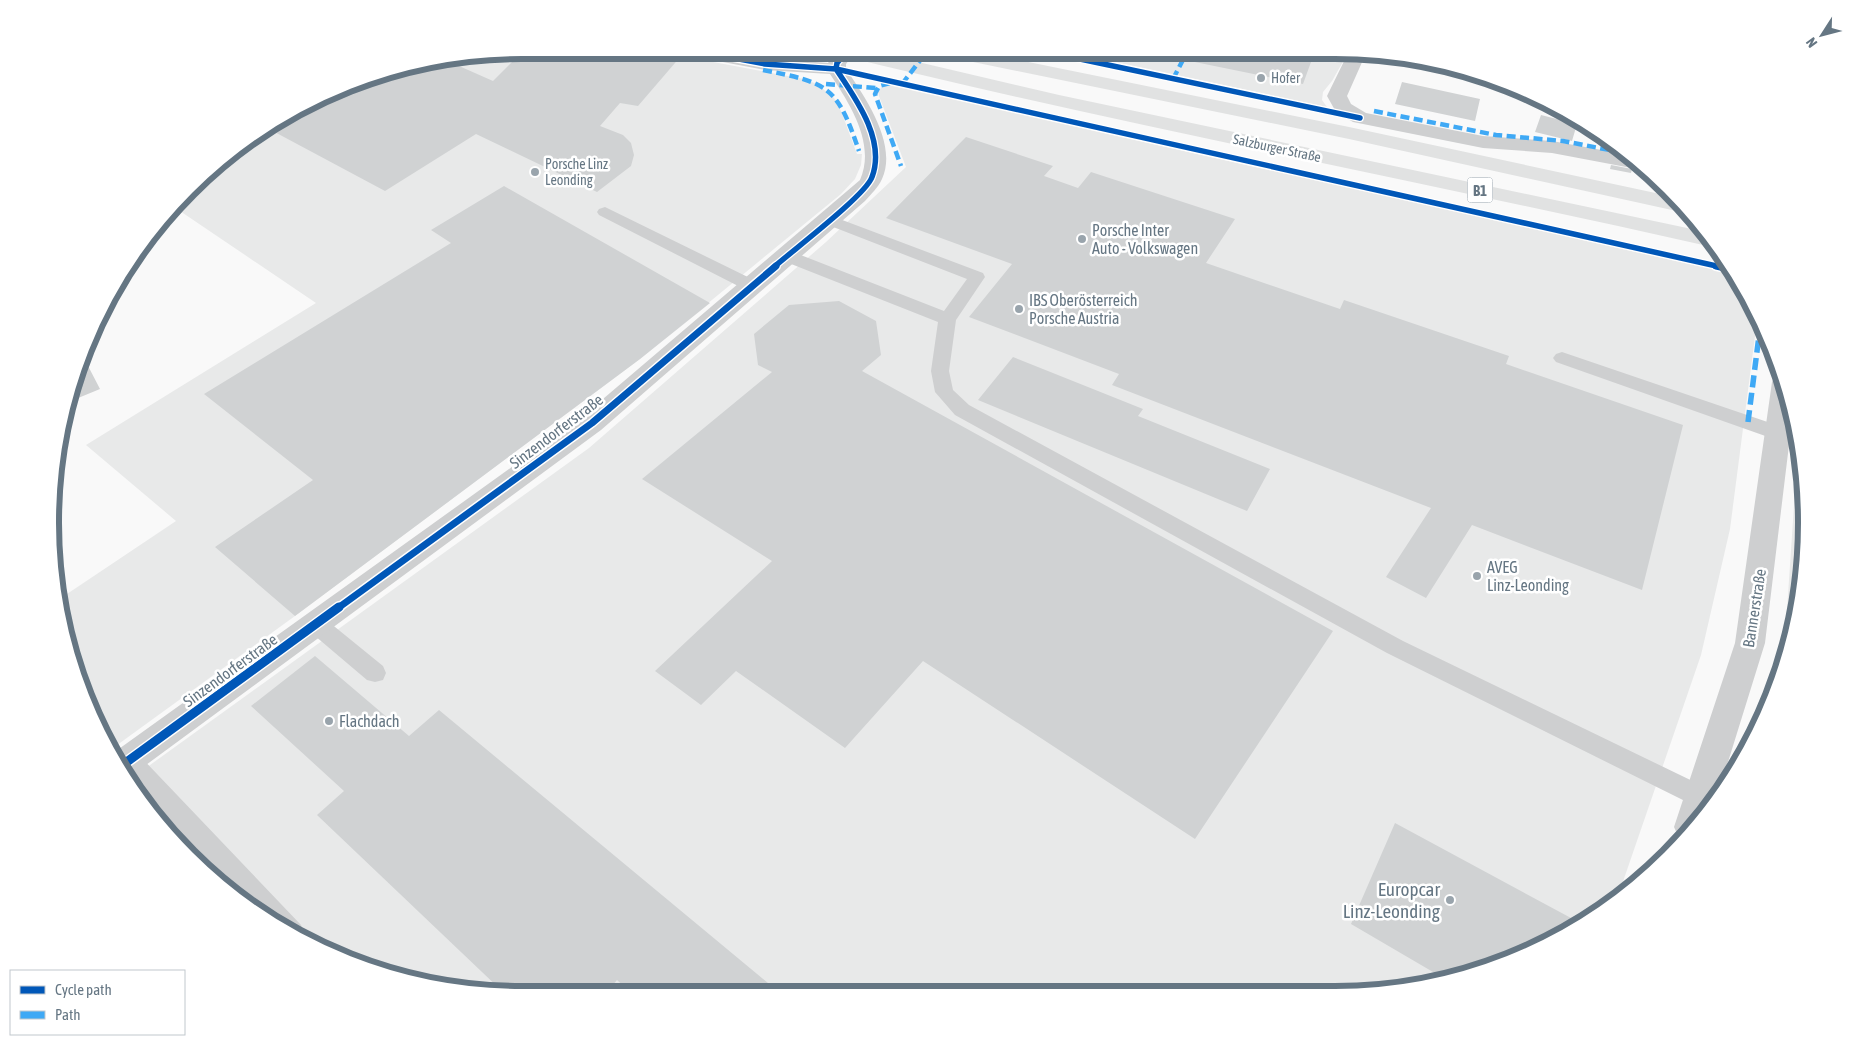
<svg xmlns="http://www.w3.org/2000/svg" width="1857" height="1045" font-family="'Asap Condensed',sans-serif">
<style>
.built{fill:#e8e9e9}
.building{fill:#d0d2d3}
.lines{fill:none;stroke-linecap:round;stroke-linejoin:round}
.lane{fill:#cecfd0;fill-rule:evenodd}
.street{fill:#cecfd0;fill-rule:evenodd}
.primary{fill:#e1e2e2;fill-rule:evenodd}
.quiet-far1{stroke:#3fa9f5;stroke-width:4.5;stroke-dasharray:9 4.5;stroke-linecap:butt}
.quiet{stroke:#3fa9f5;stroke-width:5.5;stroke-dasharray:12 5.5;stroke-linecap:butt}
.cycleway-far2-casing{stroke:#fff;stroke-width:8}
.cycleway-far1-casing{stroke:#fff;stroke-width:10}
.cycleway-casing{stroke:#fff;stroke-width:12}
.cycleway-far2{stroke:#0057b8;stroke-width:5.5}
.cycleway-far1{stroke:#0057b8;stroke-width:7}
.cycleway{stroke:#0057b8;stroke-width:9}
.poi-dot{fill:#99a4ac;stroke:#fff;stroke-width:2}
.labels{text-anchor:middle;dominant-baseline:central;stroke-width:5;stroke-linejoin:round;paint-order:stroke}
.far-poi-label{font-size:14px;fill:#657683;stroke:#fff;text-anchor:start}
.far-street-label{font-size:14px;fill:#657683;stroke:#fff}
.shield{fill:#fff;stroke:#939fa8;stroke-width:1}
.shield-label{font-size:15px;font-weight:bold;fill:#657683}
.poi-label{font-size:16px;fill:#657683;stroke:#fff;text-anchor:start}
.street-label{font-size:16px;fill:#657683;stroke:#fff}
.near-poi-label{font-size:19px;fill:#657683;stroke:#fff;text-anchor:end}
.rim{fill:none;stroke:#657683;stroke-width:6}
</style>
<rect width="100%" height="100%" fill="#f9f9f9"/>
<path class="built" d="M523,50H649L804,79L817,84L834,98L841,111L857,154H862L861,165L855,179L841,194L640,359L295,616L113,748L86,703L61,598L176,521L86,445L316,303L177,209L235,147L371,75Z
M1064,51H1349L1332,81L1323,92L1322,100L1327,107Z
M884,85H888L1734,274L1758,313L1730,529L1701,655L1617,899L1597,916L1487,970L1396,991L492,994L400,979L286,932L167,834L132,778L589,448L826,242L906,167L879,96L878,91Z
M1798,446L1806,492L1803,584L1782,675L1775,690L1784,654Z"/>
<path class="building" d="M524,50H649L681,56L638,106L620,103L600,126L623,135L631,143L634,155L631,166L597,192L476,134L385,191L269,129L371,75L450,62L493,81Z
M1190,51H1315L1303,84L1185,60Z
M1402,82L1480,99L1475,121L1395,104Z
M1541,115L1577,124L1572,141L1535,132Z
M966,137L1053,166L1044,176L1078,188L1091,172L1235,219L1206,263L1340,309L1344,300L1509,356L1506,364L1683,425L1642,590L1472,525L1426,598L1386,577L1431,508L1112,385L1119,374L969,317L1012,264L886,218Z
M1611,165L1632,169L1631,173L1610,169Z
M504,186L710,303L640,359L295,616L215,547L313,480L204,394L451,243L431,230Z
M839,301L876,321L881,355L862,371L1333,631L1195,839L923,661L845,748L736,671L701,705L655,671L772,561L642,479L772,372L758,365L754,334L789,305Z
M1013,357L1143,409L1138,416L1270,469L1247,511L978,400Z
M86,362L100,389L66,403L83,363Z
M1796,456L1800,458L1806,492L1803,584L1798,604Z
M315,656L409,736L439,710L780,993L632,994L617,980L605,994H501L503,992L317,815L344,791L251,706Z
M1395,823L1571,918L1567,930L1487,970L1445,979L1351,924Z"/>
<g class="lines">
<path class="lane" d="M605,207L758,282L760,286L758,290L752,291L746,290L599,215L597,212L599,209Z
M829,215L983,273L985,277L956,320L949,371L953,390L969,405L1403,641L1709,789L1713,797C1710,804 1708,805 1701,808L1693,805L1387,653L955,415L935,392L931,371L938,322L781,260L779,256L781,252L787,251L793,252L944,311L967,279L823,223L821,220L823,217Z
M1562,352L1785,428L1787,433L1785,438L1778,440L1771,438L1556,362L1553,358L1556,354Z
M316,615L324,618L383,666L386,673L383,680L375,682L367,680L308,630L305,624L308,618Z
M129,750L137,753L301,925L305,934L303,939L286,932L229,885L136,784L119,756L121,753Z"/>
<path class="street" d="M682,50H722L765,58L828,63L838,50H857L846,64V69C865,97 898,144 882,179C878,188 871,194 865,201L601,430L131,776L116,751L583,416L860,180C876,144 850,104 830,74L765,70L691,56L684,54Z
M1349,51H1367L1347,96L1351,104L1366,113L1483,136L1552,141L1629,155L1648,169L1642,170L1552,153L1483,148L1353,122L1336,112L1327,96Z
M1781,374L1791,400L1793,412L1765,643L1719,791L1682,839L1679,838L1674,827L1735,643L1772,382L1775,376Z"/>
<path class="primary" d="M833,50H867L1059,95L1706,232L1716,246L1712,247C1420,181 1126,126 835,54Z
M935,50L974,51L1349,127L1674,197L1686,210L1681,212L1349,139L944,56L937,54Z"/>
<path class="quiet-far1" d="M657,50L696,58
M763,70C829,83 837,86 859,151
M1173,79L1185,56L1177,51
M890,83L879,86L875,94L901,166
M826,84L876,88
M902,84L928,50
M1374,111L1496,135L1563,141L1625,153"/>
<path class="quiet" d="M1748,422L1761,320"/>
<g class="cycleway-far2-casing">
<path id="cycleway-far2" d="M691,50L765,64L836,69L1721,267
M1042,51L1360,118
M774,267C792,251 866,195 872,177C886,140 856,99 836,69L837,63L848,50"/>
</g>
<g class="cycleway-far1-casing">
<path id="cycleway-far1" d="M1716,266L1730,269
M338,608L592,423L776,266"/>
</g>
<g class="cycleway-casing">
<path id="cycleway" d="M124,764L339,607"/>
</g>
<use href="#cycleway-far2" class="cycleway-far2"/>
<use href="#cycleway-far1" class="cycleway-far1"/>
<use href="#cycleway" class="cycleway"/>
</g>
<g class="poi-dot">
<circle cx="1261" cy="78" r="5"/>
<circle cx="535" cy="172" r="5"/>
<circle cx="1082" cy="239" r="5"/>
<circle cx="1019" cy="309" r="5"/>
<circle cx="1477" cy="576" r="5"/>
<circle cx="329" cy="721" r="5"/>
<circle cx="1450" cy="900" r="5"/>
</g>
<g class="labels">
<g class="far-poi-label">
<text x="1271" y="78">Hofer</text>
<text x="545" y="164">Porsche Linz<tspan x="545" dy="16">Leonding</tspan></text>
</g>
<g class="far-street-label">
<text transform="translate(1277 148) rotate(12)">Salzburger Straße</text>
</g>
<rect class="shield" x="1467.5" y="177.5" width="25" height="25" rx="4"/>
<g class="shield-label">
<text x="1480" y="190">B1</text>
</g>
<g class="poi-label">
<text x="1092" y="230">Porsche Inter<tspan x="1092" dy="18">Auto - Volkswagen</tspan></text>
<text x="1029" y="300">IBS Oberösterreich<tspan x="1029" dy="18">Porsche Austria</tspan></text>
<text x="1487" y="567">AVEG<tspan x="1487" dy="18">Linz-Leonding</tspan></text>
<text x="339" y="721">Flachdach</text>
</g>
<g class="street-label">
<text transform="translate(556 431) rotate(-37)">Sinzendorferstraße</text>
<text transform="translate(1754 608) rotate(-81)">Bannerstraße</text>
<text transform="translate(230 670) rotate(-36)">Sinzendorferstraße</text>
</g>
<g class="near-poi-label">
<text x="1440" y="889">Europcar<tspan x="1440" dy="22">Linz-Leonding</tspan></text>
</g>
</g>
<path d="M0 0H1857V1045H0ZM522 59H1335A463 463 0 0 1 1798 522V523A463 463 0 0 1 1335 986H522A463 463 0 0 1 59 523V522A463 463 0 0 1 522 59Z" fill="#fff" fill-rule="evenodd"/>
<path class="rim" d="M522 59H1335A463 463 0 0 1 1798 522V523A463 463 0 0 1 1335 986H522A463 463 0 0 1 59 523V522A463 463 0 0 1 522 59Z"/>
<rect x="10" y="970" width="175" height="65" fill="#ffffff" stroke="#c1c8cd"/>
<rect x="20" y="986" width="25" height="8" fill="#0057b8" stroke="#c1c8cd"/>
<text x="55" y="995" font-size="15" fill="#657683">Cycle path</text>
<rect x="20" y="1011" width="25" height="8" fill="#3fa9f5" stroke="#c1c8cd"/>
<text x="55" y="1020" font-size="15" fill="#657683">Path</text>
<g transform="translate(1822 35) rotate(234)" stroke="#ffffff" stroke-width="4" paint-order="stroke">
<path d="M0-4L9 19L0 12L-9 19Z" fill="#657683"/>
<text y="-8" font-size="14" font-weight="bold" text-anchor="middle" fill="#657683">N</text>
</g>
</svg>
